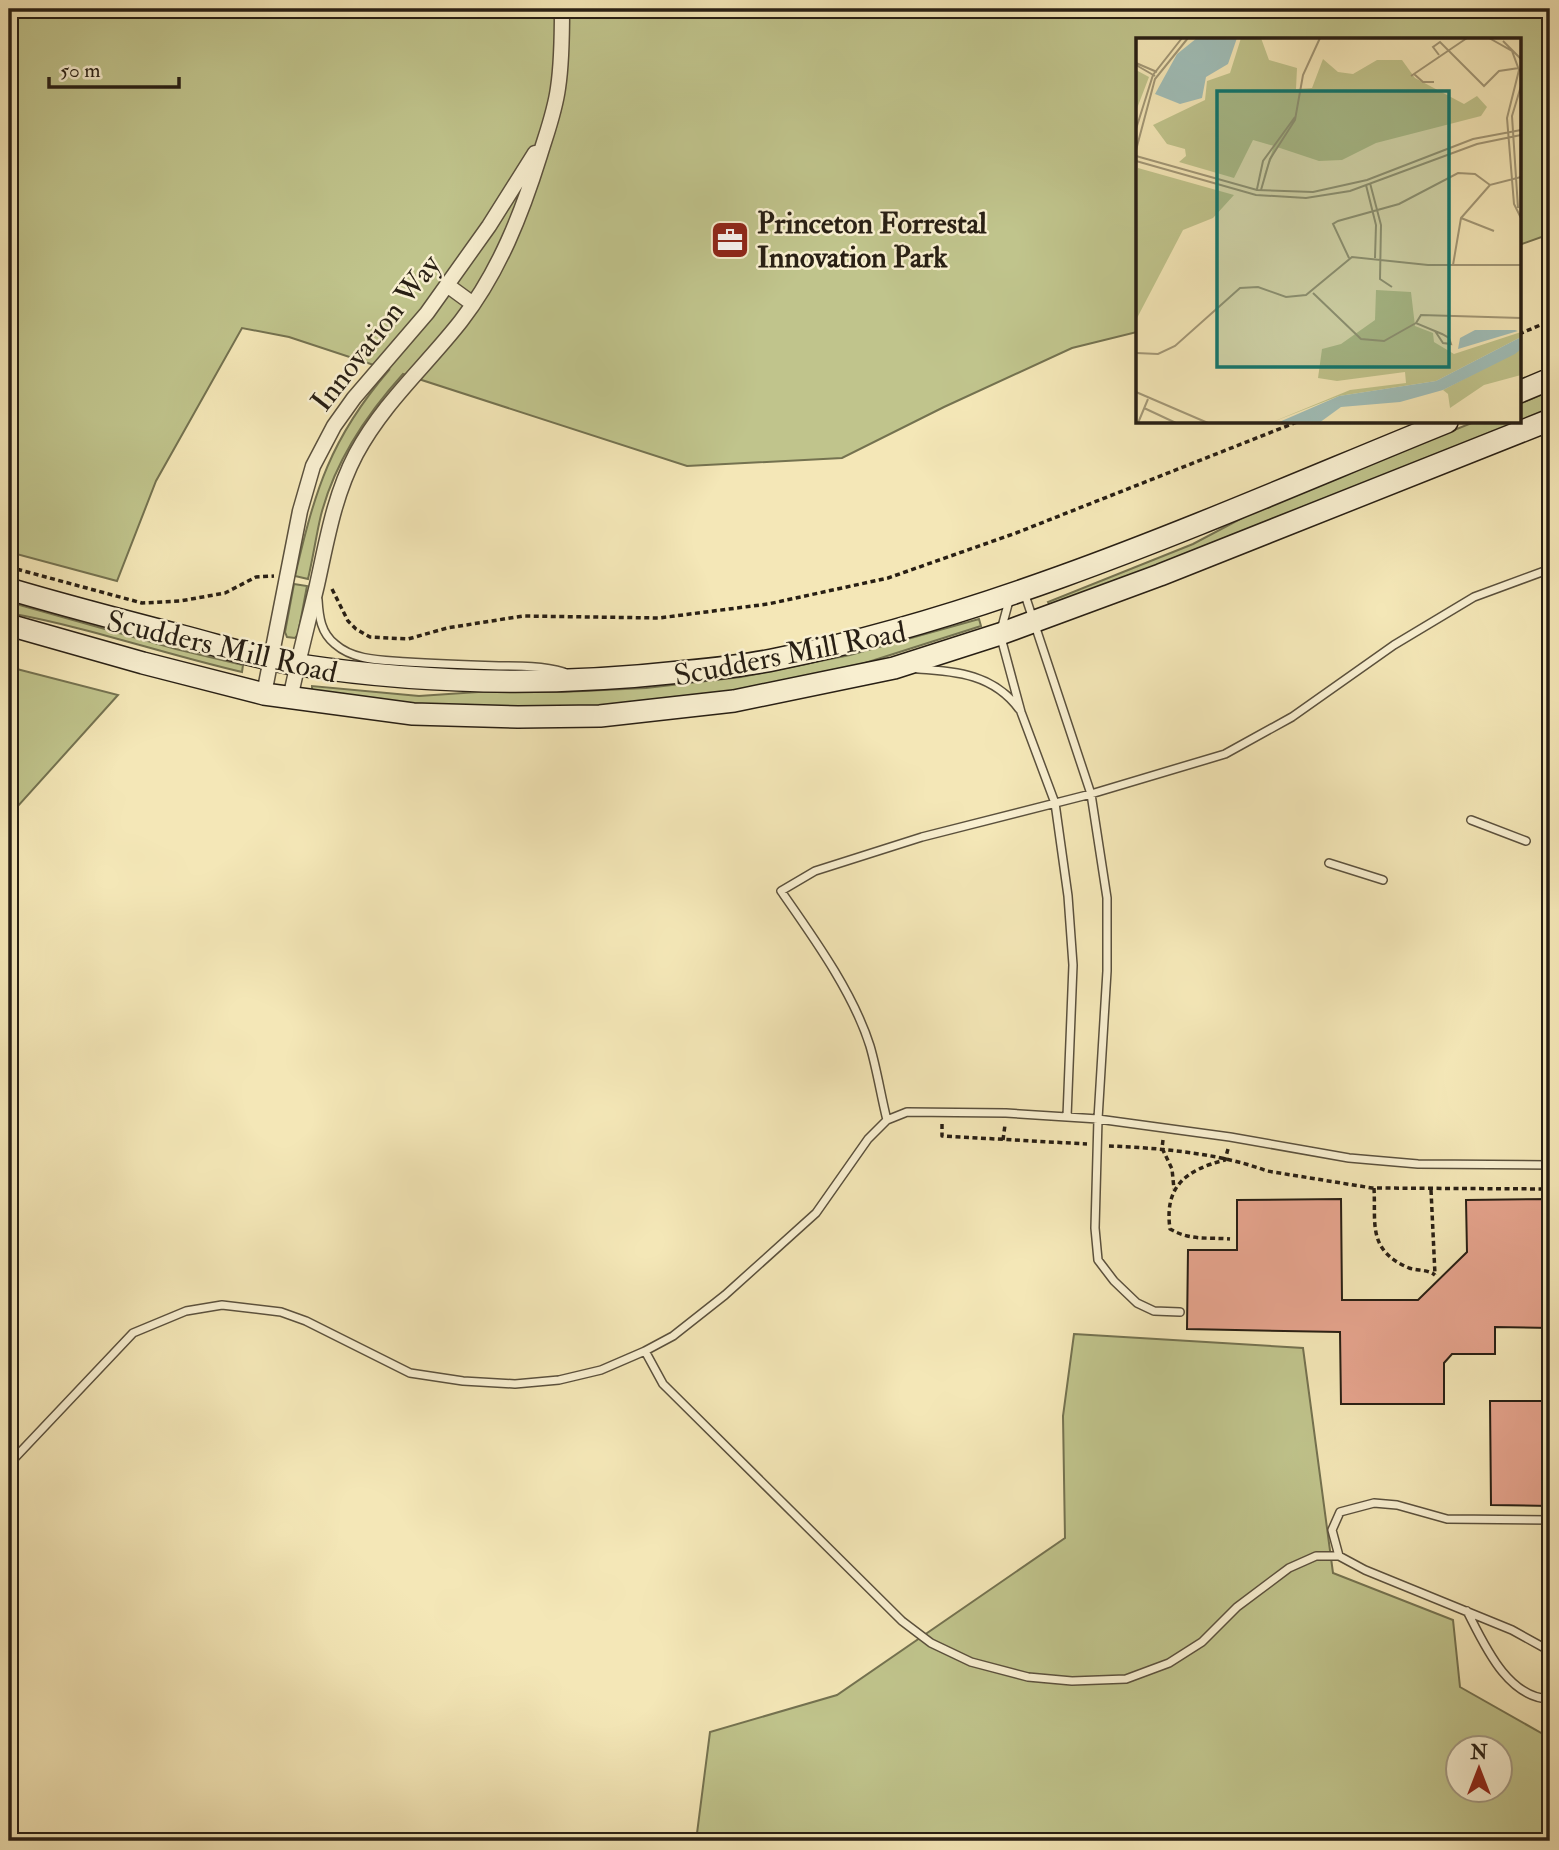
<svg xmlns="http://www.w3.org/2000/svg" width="1559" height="1850" font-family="'IM FELL Double Pica',serif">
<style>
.green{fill:#c0c48c;stroke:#747250;stroke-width:2;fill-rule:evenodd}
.building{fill:#e6a48e;stroke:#281f14;stroke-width:2}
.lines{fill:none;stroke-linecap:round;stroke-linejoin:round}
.lane-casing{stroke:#5b513d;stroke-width:10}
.street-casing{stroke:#5b513d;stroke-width:17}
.secondary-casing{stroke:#281f14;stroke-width:24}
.path{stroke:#281f14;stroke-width:3.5;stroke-dasharray:5 3.5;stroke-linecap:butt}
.lane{stroke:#f8efd0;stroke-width:7}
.street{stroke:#f8efd0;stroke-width:14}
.secondary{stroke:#f8efd0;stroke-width:21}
.labels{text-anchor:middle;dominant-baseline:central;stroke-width:5;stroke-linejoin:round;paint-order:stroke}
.poi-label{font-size:30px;font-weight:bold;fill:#281f14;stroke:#f8efd0;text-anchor:start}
.street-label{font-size:30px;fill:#281f14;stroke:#f8efd0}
.inset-road{fill:none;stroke:#a29776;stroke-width:2}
.view{fill:#0f766e;fill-opacity:0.15;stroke:#0f766e;stroke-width:3.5}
.inset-edge{fill:none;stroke:#281f14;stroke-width:3.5}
</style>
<rect width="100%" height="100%" fill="#f4e7b7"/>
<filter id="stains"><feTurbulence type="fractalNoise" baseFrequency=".00286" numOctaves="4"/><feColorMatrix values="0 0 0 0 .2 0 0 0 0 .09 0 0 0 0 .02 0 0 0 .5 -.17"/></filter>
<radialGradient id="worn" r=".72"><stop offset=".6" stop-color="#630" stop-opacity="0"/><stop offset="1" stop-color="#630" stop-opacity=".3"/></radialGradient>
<path class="green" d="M9,9H1540L1550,15V234L1519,245V40H1137V332L1072,348L944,407L842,458L687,466L403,374C366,415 335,461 321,515C316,536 313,558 308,579L295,576C315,490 330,439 389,370L289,337L242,328L156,481L117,581L9,552Z
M1550,391V410L1051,608L1048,602L1193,544L1263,507L1474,422H1519V404Z
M294,584L307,586L298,634L295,638L287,637L285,632Z
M9,602L176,649L243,665L242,672C164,654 87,627 9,613Z
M979,619L981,626L815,679L778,686L623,705L541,708L473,707L390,702L312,692V686L419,696L478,692H562L646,688L741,677L850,655Z
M9,667L118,695L9,816Z
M1074,1334L1303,1348L1333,1573L1453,1620L1460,1687L1550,1738V1841H696L710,1732L837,1695L1065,1538L1063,1416ZM1458,1748H1500V1790H1458Z"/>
<path class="building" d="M1341,1199L1342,1300H1418L1467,1252L1466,1200L1550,1199V1328L1495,1327V1354H1452L1444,1363V1404H1341L1340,1332L1187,1329L1188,1250H1237V1200Z
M1550,1395V1506L1491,1505L1490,1401H1545Z"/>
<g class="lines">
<g class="lane-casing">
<path id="lane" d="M1024,592L1091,794L1107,898V971L1098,1119L1095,1228L1098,1260L1114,1281L1137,1303L1154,1311L1180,1312
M1010,597L1000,634L1021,712L1055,803L1068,896L1073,965L1067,1117
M318,600C319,617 321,633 335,644C354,661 383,660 407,662C438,664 468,665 499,666C521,666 543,666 564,672
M918,669C957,671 994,675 1019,709
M1471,820L1526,841
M1329,863L1383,880
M887,1120C881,1096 877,1070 870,1046C853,992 813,937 781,891L815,871L922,837L1091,794L1225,754L1292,717L1394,645L1474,597L1550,569
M645,1351L663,1384L902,1621L931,1643L971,1662L1028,1677L1072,1681L1126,1679L1169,1663L1202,1642L1237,1607L1289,1568L1316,1556H1339L1365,1570L1512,1630L1550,1651
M9,1464L133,1333L186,1311L222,1305L281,1312L306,1321L410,1373L463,1381L515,1384L559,1380L601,1370L645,1351L673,1336L725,1295L816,1213L868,1139L887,1120L907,1112L1006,1113L1098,1119L1230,1137L1349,1158L1418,1164L1550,1165
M1339,1556L1332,1530L1340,1512L1374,1503L1397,1505L1447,1519L1550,1520
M1467,1611C1484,1644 1507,1698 1550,1699"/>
</g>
<g class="street-casing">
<path id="street" d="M447,285L473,304
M264,694L300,511L313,466L334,426L354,398L427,313L489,226L535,153
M290,699C298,661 308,623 317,585C327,540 334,496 356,454C384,402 425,367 461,321C499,272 522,213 540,155C547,132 555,111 558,88C562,62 562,35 562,9"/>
</g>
<g class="secondary-casing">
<path id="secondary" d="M1519,392L1550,379
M9,589C66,606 124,621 182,636C221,646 259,659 299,665C425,684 553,686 680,672C712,669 745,666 777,659C1008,612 1230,510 1447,422
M9,625L143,663L264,694L413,714L518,717L600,716L734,701L894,668L1000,634L1160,575L1550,420"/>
</g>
<path class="path" d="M1519,334L1550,321
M9,567L142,603L180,601L225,593L256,577L274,576
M332,589L348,621L356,629L370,637L408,639L447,628L523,616L659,618L768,604L888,578L1016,533L1297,422
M942,1124V1136L1087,1144
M1003,1140L1005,1125
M1163,1140L1162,1148L1172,1169L1174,1189
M1109,1146C1160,1148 1219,1153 1267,1171L1372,1188L1550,1189
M1228,1149L1225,1160C1186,1170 1164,1186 1170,1229C1191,1241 1207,1237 1230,1239
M1374,1188C1376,1224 1367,1250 1409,1268C1418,1271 1427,1269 1435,1275
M1431,1190L1435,1275"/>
<use href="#lane" class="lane"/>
<use href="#street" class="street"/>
<use href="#secondary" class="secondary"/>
</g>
<defs>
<g id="office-square" transform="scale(2.0125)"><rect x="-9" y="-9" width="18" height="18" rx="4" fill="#8f2418" stroke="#f8efd0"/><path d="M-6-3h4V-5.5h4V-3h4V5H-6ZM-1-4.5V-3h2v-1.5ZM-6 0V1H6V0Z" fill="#fff"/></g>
</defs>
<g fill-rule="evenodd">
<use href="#office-square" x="730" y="240"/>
</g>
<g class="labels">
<g class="poi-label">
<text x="757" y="223">Princeton Forrestal<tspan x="757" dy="34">Innovation Park</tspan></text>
</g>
<g class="street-label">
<text transform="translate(376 333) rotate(-52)">Innovation Way</text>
<text transform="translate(222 647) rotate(13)">Scudders Mill Road</text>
<text transform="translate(790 654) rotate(-11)">Scudders Mill Road</text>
</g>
</g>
<g transform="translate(1136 38)">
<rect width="385" height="385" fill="#f4e7b7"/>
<path d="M105,0H125L133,22L161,30L160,51L176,50L187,21L202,34L217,36L241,22H266L279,40L328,66L341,58L351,69L345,78L240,105L206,122L183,123L141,109L127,140L138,108L117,102L98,140L43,124L50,118L49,111L31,106L17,87L69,62L71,43L94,35ZM0,32L13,39L0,73ZM2,130L98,157L77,180L47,192L0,282ZM240,252L275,254L279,288L297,295L298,304L318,316L385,294V299L300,343L203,358L134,385L214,352L270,345L269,334L201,343L182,340L186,311L205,306L239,282ZM385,311V337L348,347L314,370L312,356L307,352Z" fill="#c0c48c"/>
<path d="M61,0H101L92,26L70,39L66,60L44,66L19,56L41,16ZM339,292H379L382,293L322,311L324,300ZM385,299V311L379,316L307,352L264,364L205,369L183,385H141L203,358L300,343Z" fill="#a0beb8"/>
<path class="inset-road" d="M353,0L376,13L383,32L371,80L378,166L385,180M367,3L385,21M303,17L297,9L304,4L348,48L363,33L383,30M0,25L21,34M0,27L19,38M278,36L287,44H298M275,38L331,0M0,91L17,37L46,0M0,112L19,41L52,0M0,118L121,152L177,154L231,142L337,101L385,92M0,123L120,157L170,160L214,153L341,106L385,97M234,145L245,187L244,241L256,249M230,147L240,187L239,220M121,151L127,123L159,79M125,152L134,121L159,82L167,37L184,0M382,170L376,78L385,48M325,180L358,193M213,220L197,186L202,183L263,166L322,135L339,136L354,147L385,139M317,227L325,180L354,147M177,255L225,301L248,303L280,285L306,296L313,300L315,306L307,305L299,293M280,285L285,277L385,280M0,315L22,316L39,308L104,250L122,249L150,259L170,257L216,219L292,227H385M0,354L72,385M8,370L40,385M2,385L12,361"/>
<path class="view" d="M81,53H313V329H81Z"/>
<rect width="385" height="385" class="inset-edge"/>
</g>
<rect width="1559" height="1850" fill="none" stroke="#f4e7b7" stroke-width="35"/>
<rect x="10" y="10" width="1538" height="1829" fill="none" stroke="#281f14" stroke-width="3.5"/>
<rect x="18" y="18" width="1524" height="1815" fill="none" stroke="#281f14" stroke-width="2"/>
<g transform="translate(1479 1769)"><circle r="33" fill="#f8efd0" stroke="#a59c85" stroke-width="2"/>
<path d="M0-5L12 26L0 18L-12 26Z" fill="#8f2418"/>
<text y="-10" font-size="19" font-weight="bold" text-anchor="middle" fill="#281f14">N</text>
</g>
<path d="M49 77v10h130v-10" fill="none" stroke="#281f14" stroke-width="3.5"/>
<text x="60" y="77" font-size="21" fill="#281f14" stroke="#f8efd0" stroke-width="5" paint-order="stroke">50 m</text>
<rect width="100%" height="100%" filter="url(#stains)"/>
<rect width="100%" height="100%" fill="url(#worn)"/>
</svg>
